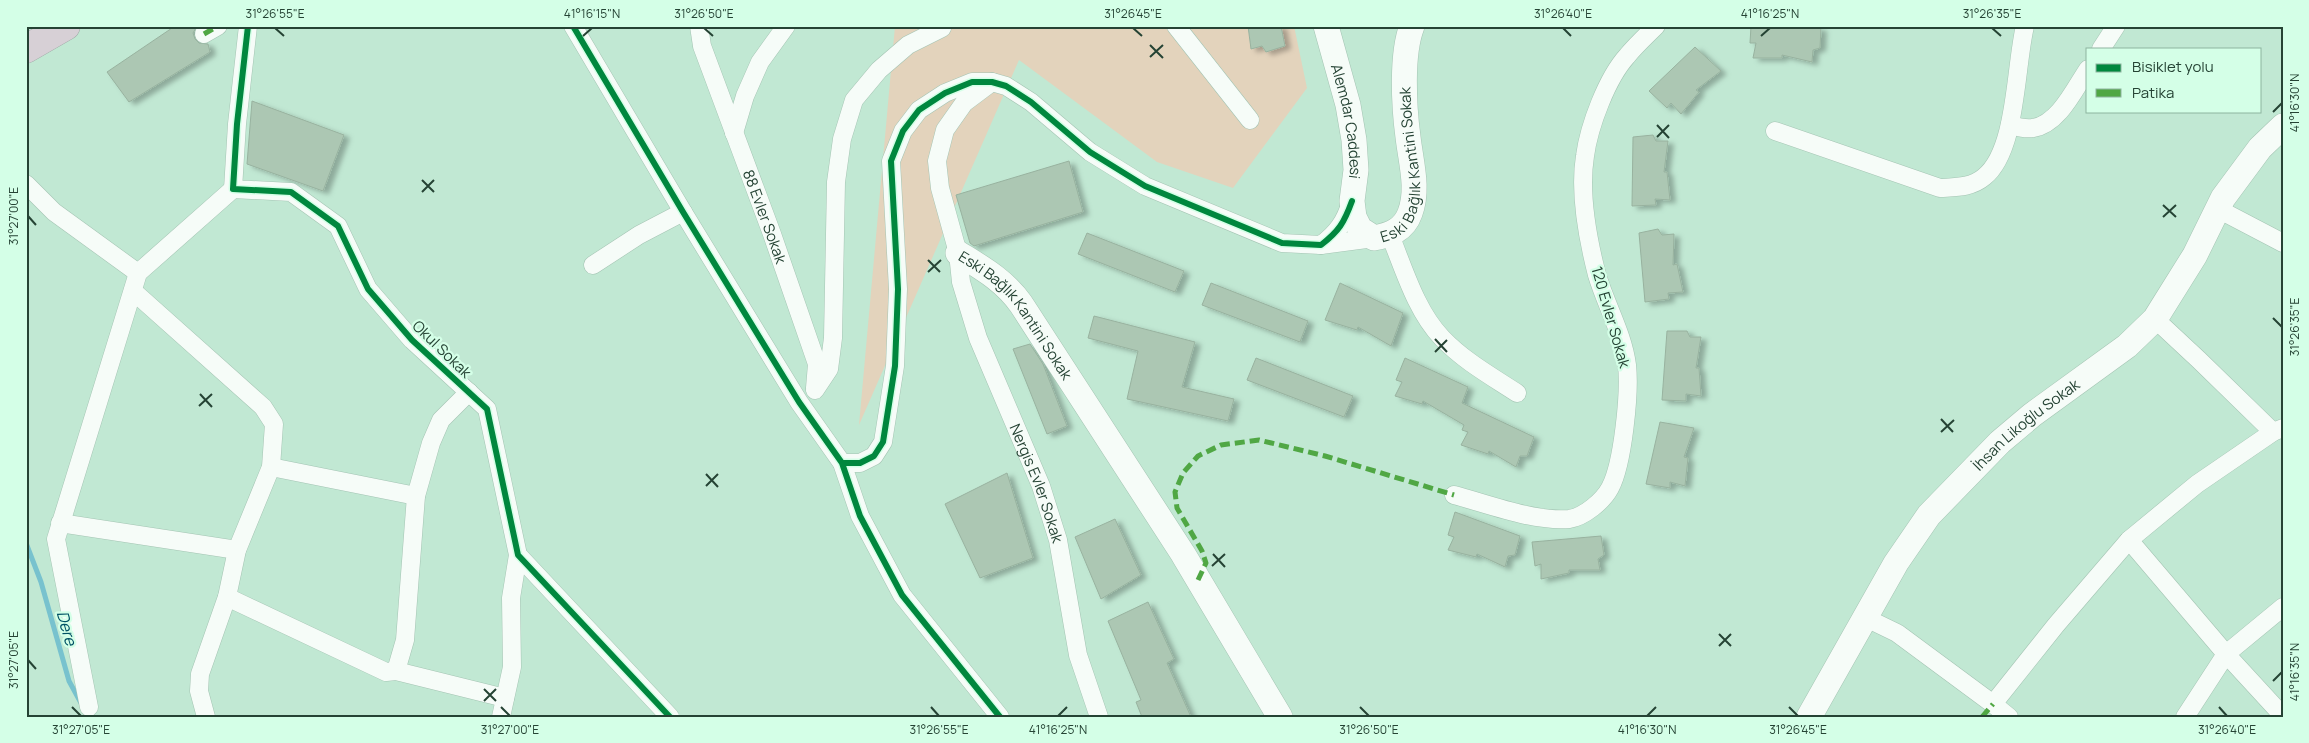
<svg xmlns="http://www.w3.org/2000/svg" width="2309" height="743" font-family="Manrope,sans-serif">
<style>
.green{fill:#e3d3bc}
.lines{fill:none;stroke-linecap:round;stroke-linejoin:round}
.stream{stroke:#78c2ce;stroke-width:5}
.building{fill:#acc7b3;stroke:#98b29f;filter:url(#shadow)}
.street-casing{stroke:#a4c4b3;stroke-width:19}
.secondary-casing{stroke:#a4c4b3;stroke-width:26}
.highway-casing{stroke:#9aa2a0;stroke-width:29}
.street{stroke:#f6fcf8;stroke-width:18}
.secondary{stroke:#f6fcf8;stroke-width:25}
.highway{stroke:#d7d0d6;stroke-width:28}
.quiet{stroke:#50a744;stroke-width:5;stroke-dasharray:10 5;stroke-linecap:butt}
.cycleway-casing{stroke:#d4ffe7;stroke-width:9}
.cycleway{stroke:#00873e;stroke-width:6}
.ticks{fill:none;stroke:#254334;stroke-width:2}
.labels{text-anchor:middle;dominant-baseline:central;stroke-width:4.5;stroke-linejoin:round;paint-order:stroke}
.street-label{font-size:15px;fill:#254334;stroke:#d4ffe7}
.water-label{font-size:16px;font-style:italic;fill:#005164;stroke:#d4ffe7}
.neatline{fill:none;stroke:#254334;stroke-width:2}
.ticks-label{font-size:12px;text-anchor:middle;fill:#254334}
</style>
<defs>
<filter id="shadow"><feDropShadow dx="5.5" dy="3" stdDeviation="2.5" flood-color="#0004"/></filter>
</defs>
<rect width="100%" height="100%" fill="#c1e8d3"/>
<path class="green" d="M895,26H1294L1307,88L1233,188L1157,162L1019,60L859,425Z"/>
<g class="lines">
<path class="stream" d="M26,543L41,582L69,681L81,703"/>
</g>
<path class="building" d="M175,26H197L193,33L195,39L199,43L208,44L210,52L129,102L107,72Z
M1248,26H1281L1285,46L1266,52L1262,46L1251,49Z
M1751,26L1821,28L1820,48L1813,50L1812,62L1782,55V58H1753L1756,43H1750Z
M1695,47L1721,71L1696,90L1699,92L1681,114L1671,103L1667,108L1649,91Z
M252,101L344,135L323,191L247,164Z
M1653,135L1656,141H1668L1664,172H1667L1670,200L1655,199L1656,205L1632,206L1633,137Z
M1069,161L1083,212L974,246L970,243L956,195Z
M1658,229L1662,235L1674,234L1673,265L1677,264L1683,292L1668,293L1669,299L1645,302L1639,233Z
M1087,233L1184,271L1175,292L1078,254Z
M1211,283L1308,321L1300,342L1202,305Z
M1340,283L1403,313L1391,346L1358,327L1357,330L1325,320Z
M1094,316L1195,342L1182,387L1234,399L1228,421L1127,399L1138,351L1088,338Z
M1667,331H1687L1690,337H1701L1696,368H1699L1701,396L1686,394V401L1662,400Z
M1030,344L1043,364L1067,426L1047,434L1013,349Z
M1256,358L1353,396L1344,417L1247,380Z
M1405,358L1468,387L1462,403L1534,437L1527,456H1520L1516,467L1489,451L1488,454L1461,445L1468,432L1462,430L1464,425L1423,401L1422,404L1395,396L1402,382L1396,380Z
M1660,422L1694,428L1684,457L1688,458L1685,486L1670,482V488L1646,484Z
M1007,473L1033,558L980,578L945,504Z
M1455,512L1520,536L1515,555L1508,556L1505,567L1477,554L1476,557L1448,550L1454,537L1448,535Z
M1115,519L1141,575L1101,599L1075,537Z
M1601,536L1604,555L1598,559L1600,570H1569V573L1541,579V564L1535,566L1532,542Z
M1148,602L1174,659L1167,663L1191,717H1142L1136,702L1141,700L1108,621Z"/>
<g class="lines">
<g class="street-casing">
<g id="street">
<path d="M248,26L237,124L233,189L291,192L338,226L368,289L412,340L487,409L518,555L670,717"/>
<path d="M573,26L683,212L799,402L842,463L860,516L902,595L1000,717"/>
<path id="s1" d="M699,26L702,46L772,234L817,364L815,388"/>
<path d="M1176,26L1250,120"/>
<path d="M204,34L218,26"/>
<path d="M2101,49L2116,26"/>
<path id="s2" d="M992,82L964,103L945,130L937,161L940,188L958,253L961,282L978,338L1041,486L1058,540L1078,655L1099,717"/>
<path d="M2010,125C2017,127 2026,129 2033,128C2059,124 2075,88 2088,69"/>
<path d="M1775,131L1940,188C1955,187 1971,188 1984,177C2017,151 2015,67 2025,26"/>
<path d="M734,133L745,96L760,62L786,26"/>
<path d="M26,184L54,212L138,273"/>
<path d="M2218,209L2283,243"/>
<path d="M1390,235C1404,269 1416,311 1442,338C1464,361 1491,376 1517,393"/>
<path d="M1321,245L1374,238"/>
<path d="M593,265L639,235L683,212"/>
<path d="M133,291L263,407L274,424L271,467L237,550L227,597L200,674L199,691L206,717"/>
<path d="M2155,319L2199,360L2273,432"/>
<path d="M815,390L829,369L833,338L836,182L842,139L854,100L879,70L908,45L942,28"/>
<path d="M842,463H860L874,456L883,442L895,366L898,289L891,161L903,131L919,110L945,93L972,82H992L1006,86L1031,102L1090,152L1145,186L1282,243L1321,245C1337,233 1345,222 1351,202"/>
<path d="M271,467L416,496"/>
<path d="M1454,495C1488,504 1534,522 1569,519C1584,517 1603,501 1610,488C1623,464 1630,392 1627,365C1623,334 1606,305 1597,275C1588,240 1579,193 1585,156C1589,126 1607,78 1627,56C1636,45 1646,36 1656,26"/>
<path d="M60,523L237,550"/>
<path d="M2129,540L2226,654L2283,716"/>
<path d="M227,597L386,672L396,671L505,698"/>
<path d="M1864,617L1897,633L1993,704"/>
<path d="M396,671L405,640L416,496L431,443L441,420L469,392"/>
<path d="M89,707L56,539L138,273L233,189"/>
<path d="M501,717L512,667L511,598L518,555"/>
<path d="M2009,717L1993,704L2056,625L2129,540L2197,484L2273,432L2283,428"/>
<path d="M2185,717L2226,654L2283,607"/>
</g>
</g>
<g class="secondary-casing">
<g id="secondary">
<path id="s3" d="M1326,26L1348,105L1354,140L1356,170L1352,201L1354,217L1360,229L1374,238C1390,235 1404,230 1410,213C1419,189 1411,163 1408,137C1404,107 1401,54 1412,26"/>
<path id="s4" d="M958,253C982,268 1004,280 1021,304L1183,554L1280,717"/>
<path id="s5" d="M1809,717L1896,563L1929,515L2000,442L2032,415L2127,346L2155,319L2195,255L2223,198L2260,148L2283,126"/>
</g>
</g>
<g class="highway-casing">
<path id="highway" d="M26,49L66,26"/>
</g>
<use href="#street" class="street"/>
<use href="#secondary" class="secondary"/>
<use href="#highway" class="highway"/>
<path class="quiet" d="M204,34L218,26
M1198,580L1206,563L1202,551L1177,508L1175,492L1183,473L1198,456L1221,445L1259,440L1325,456L1454,495
M1982,717L1993,704"/>
<g class="cycleway-casing">
<path id="cycleway" d="M248,26L237,124L233,189L291,192L338,226L368,289L412,340L487,409L518,555L670,717
M573,26L683,212L799,402L842,463L860,516L902,595L1000,717
M842,463H860L874,456L883,442L895,366L898,289L891,161L903,131L919,110L945,93L972,82H992L1006,86L1031,102L1090,152L1145,186L1282,243L1321,245C1339,231 1344,223 1352,201"/>
</g>
<use href="#cycleway" class="cycleway"/>
</g>
<path class="ticks" d="M275,28L284,36M704,28L713,36M1133,28L1142,36M1563,28L1571,36M1992,28L2001,36M583,36L592,28M1761,36L1770,28M1150,45L1163,58M1150,57L1163,45M2273,112L2282,103M1657,125L1669,138M1657,137L1669,125M422,180L434,192M422,192L434,180M2163,205L2176,217M28,216L36,225M2163,217L2176,205M928,260L940,272M928,272L941,260M2273,318L2282,327M1435,339L1447,352M1435,352L1447,340M200,394L212,407M199,406L212,394M1941,419L1953,432M1941,432L1954,420M706,474L718,487M706,486L718,474M1213,554L1225,567M1212,566L1225,554M1719,634L1731,646M1719,646L1731,634M28,660L36,669M2273,681L2282,672M484,689L496,701M484,701L496,689M72,707L81,716M501,707L510,716M931,707L939,716M1360,707L1369,716M1789,707L1798,716M2219,707L2227,716M1058,716L1067,707M1647,716L1656,707"/>
<g class="labels">
<g class="street-label">
<text stroke="none"><textPath href="#s3" startOffset="98">Alemdar Caddesi</textPath></text>
<text stroke="none"><textPath href="#s3" startOffset="315">Eski Bağlık Kantini Sokak</textPath></text>
<text stroke="none"><textPath href="#s1" startOffset="202">88 Evler Sokak</textPath></text>
<text stroke="none"><textPath href="#s4" startOffset="86">Eski Bağlık Kantini Sokak</textPath></text>
<text transform="translate(1611 317) rotate(74)">120 Evler Sokak</text>
<text transform="translate(442 349) rotate(44)">Okul Sokak</text>
<text stroke="none"><textPath href="#s5" startOffset="368">İhsan Likoğlu Sokak</textPath></text>
<text stroke="none"><textPath href="#s2" startOffset="439">Nergis Evler Sokak</textPath></text>
</g>
<g class="water-label">
<text transform="translate(67 628) rotate(74)">Dere</text>
</g>
</g>
<rect width="2309" height="743" fill="none" stroke="#d4ffe7" stroke-width="55"/>
<rect x="2086" y="48" width="175" height="65" fill="#d4ffe7" stroke="#8eb49f"/>
<rect x="2096" y="64" width="25" height="8" fill="#00873e" stroke="#8eb49f"/>
<text x="2132" y="72" font-size="15" fill="#254334">Bisiklet yolu</text>
<rect x="2096" y="89" width="25" height="8" fill="#50a744" stroke="#8eb49f"/>
<text x="2132" y="98" font-size="15" fill="#254334">Patika</text>
<rect x="28" y="28" width="2254" height="688" class="neatline"/>
<g class="ticks-label">
<text x="275" y="18">31°26'55"E</text>
<text x="592" y="18">41°16'15"N</text>
<text x="704" y="18">31°26'50"E</text>
<text x="1133" y="18">31°26'45"E</text>
<text x="1563" y="18">31°26'40"E</text>
<text x="1770" y="18">41°16'25"N</text>
<text x="1992" y="18">31°26'35"E</text>
<text transform="translate(2295 103) rotate(-90)" y="4">41°16'30"N</text>
<text transform="translate(14 216) rotate(-90)" y="4">31°27'00"E</text>
<text transform="translate(2295 327) rotate(-90)" y="4">31°26'35"E</text>
<text transform="translate(14 660) rotate(-90)" y="4">31°27'05"E</text>
<text transform="translate(2295 672) rotate(-90)" y="4">41°16'35"N</text>
<text x="81" y="734">31°27'05"E</text>
<text x="510" y="734">31°27'00"E</text>
<text x="939" y="734">31°26'55"E</text>
<text x="1058" y="734">41°16'25"N</text>
<text x="1369" y="734">31°26'50"E</text>
<text x="1647" y="734">41°16'30"N</text>
<text x="1798" y="734">31°26'45"E</text>
<text x="2227" y="734">31°26'40"E</text>
</g>
</svg>
